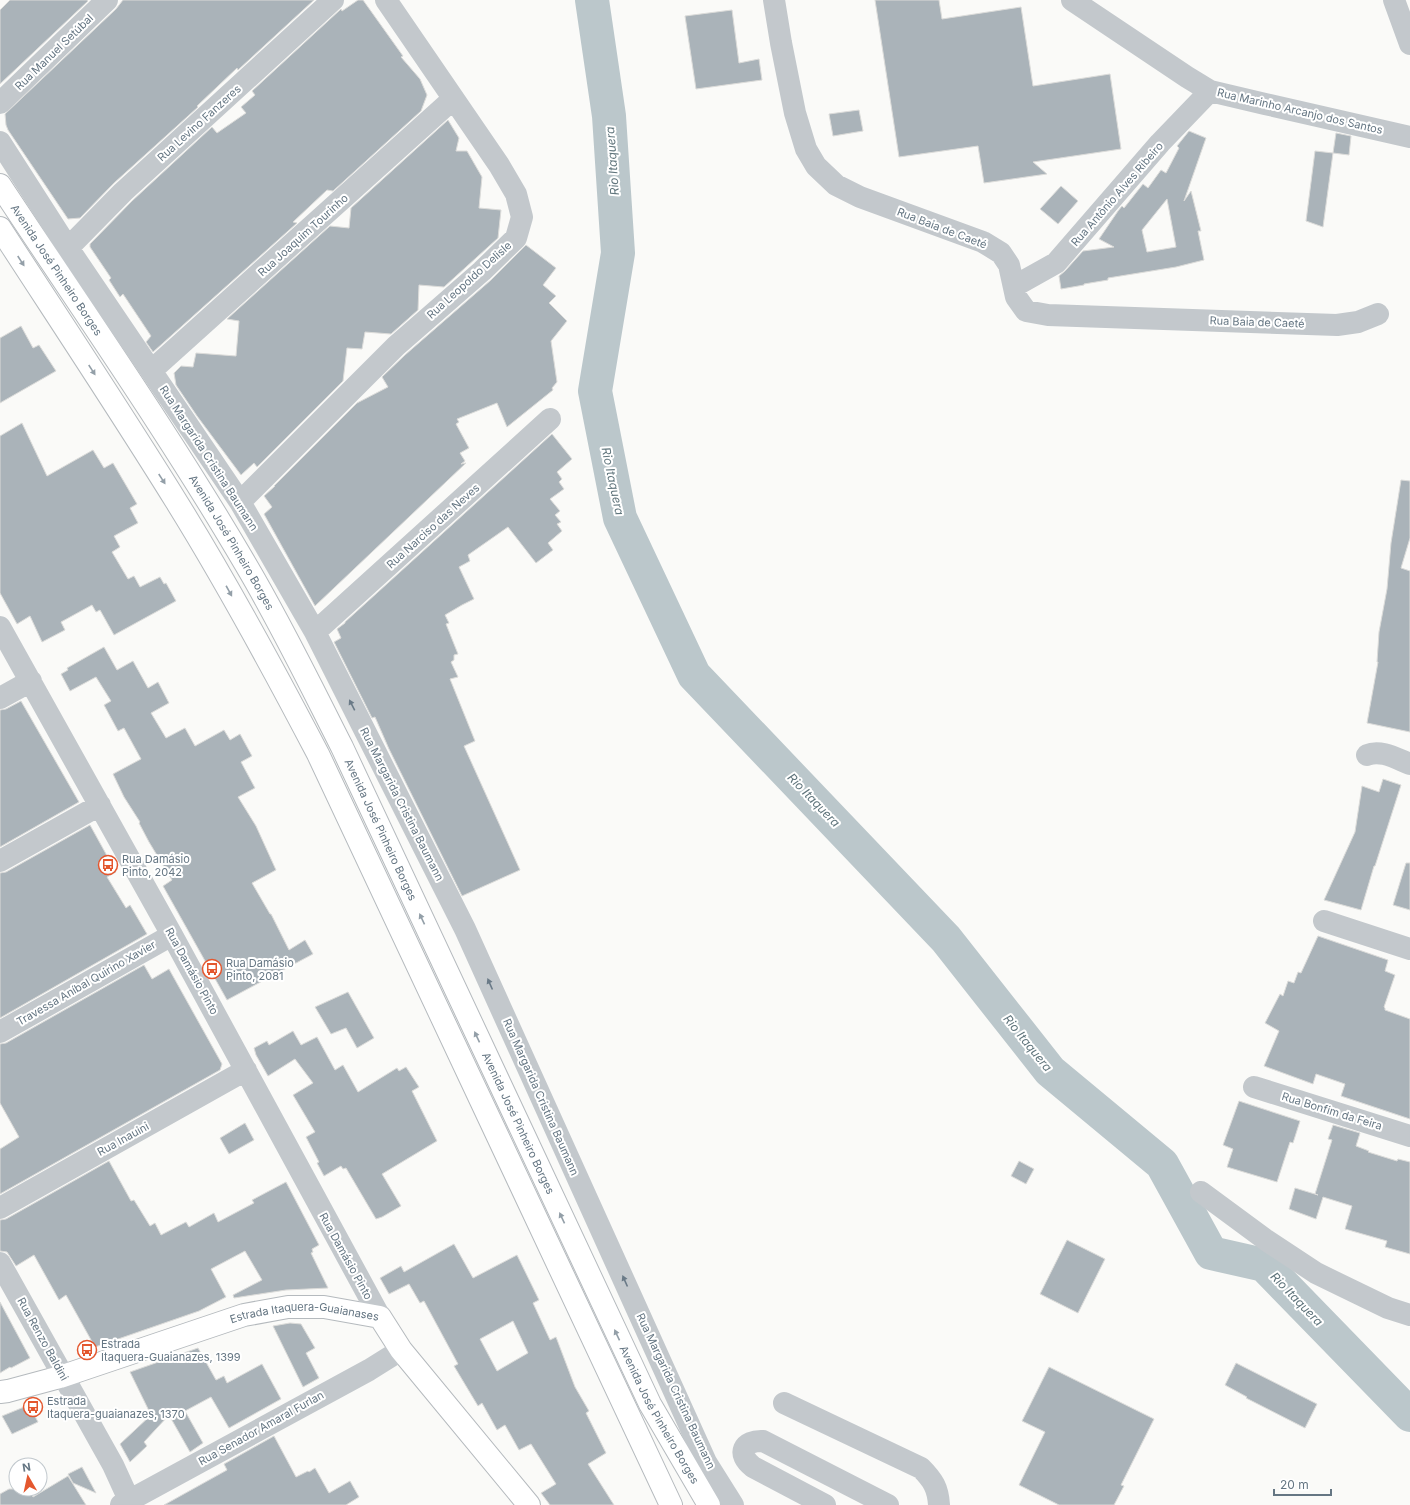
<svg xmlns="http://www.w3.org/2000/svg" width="1410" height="1505" font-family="Inter,sans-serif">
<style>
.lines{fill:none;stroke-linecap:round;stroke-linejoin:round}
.river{stroke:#bbc7cb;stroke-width:34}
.building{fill:#aab3b9;stroke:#dcdcda;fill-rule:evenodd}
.major-casing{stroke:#b5babe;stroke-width:24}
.minor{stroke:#c3c8cc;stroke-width:22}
.major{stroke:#fff;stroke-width:22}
.oneway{fill:#939fa8}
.oneway2{fill:#6a7a87}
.labels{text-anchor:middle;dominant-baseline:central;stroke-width:4;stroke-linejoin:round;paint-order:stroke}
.street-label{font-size:11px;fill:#657683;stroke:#fff}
.poi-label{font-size:11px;fill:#657683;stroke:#fff;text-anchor:start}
.water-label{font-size:12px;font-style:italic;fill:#60757c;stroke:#fff}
</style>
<rect width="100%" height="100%" fill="#fafaf8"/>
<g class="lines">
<path class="river" d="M592,0L609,116L618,253L595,391L620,518L694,675L946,939L1050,1071L1162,1164L1211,1253L1264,1265L1410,1415"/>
</g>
<path class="building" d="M10,0H87L88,1L0,84V10Z
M123,0H314L238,70L237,68L197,106L198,107L114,183L80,218L68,219L8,130L6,125L5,114L116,9Z
M358,0H363L403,56L401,57L420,79L427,95L421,111L333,191L327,190L293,222L297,223L153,352L146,342L151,336L123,294L120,297L109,280L111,278L90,247V244L132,201L212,127L217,133L246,113L241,107L255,95L252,91L341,9L342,11Z
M875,0H939L942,19L1021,7L1033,86L1110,74L1121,149L1033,162L1047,174L984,183L978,146L899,157Z
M732,10L739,63L759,59L762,80L696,89L685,16Z
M859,110L863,131L833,136L829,114Z
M448,120L459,138L456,151H467L482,177L479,208L501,210L498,238L444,287L419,285L418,310L391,334L365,332L362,349L347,348L343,381L257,467L254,463L241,475L197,416L176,385L174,373L181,366L193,367L196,353L236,356L239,321L227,319L330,226L349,228L351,208Z
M1189,131L1206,138L1184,201L1191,191L1201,231H1198L1204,260L1176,267L1108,278V280L1084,284V285L1061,289L1059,276L1065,271L1083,251L1114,247L1099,239L1118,211L1122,206L1124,208L1143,184L1148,188L1161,170L1166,173L1179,148L1177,146ZM1167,199L1176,247L1147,252L1142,230Z
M1336,133L1351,136L1349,155L1333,153Z
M1315,151L1333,153L1323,227L1306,221Z
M1061,186L1078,201L1058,224L1040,209Z
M526,245L556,268L543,285L556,296L549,303L567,321L551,341L557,382L552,388L553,390L507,427L497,403L457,419L459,422L456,424L469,448L460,453L465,461L461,464L466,463L315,606L264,514L272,507L264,496L275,486H274L357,403L388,387L382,377L405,355L491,280Z
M21,326L33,348L39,345L56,371L0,403V338Z
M22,423L47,476L93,450L104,468L113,463L137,504L130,508L138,523L114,536L120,547L112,552L128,579L134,576L140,587L160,577L164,584L166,583L176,601L114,635L100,610L96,612L92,605L61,622L65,630L42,642L30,616L17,624L0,593V436Z
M552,434L572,459L557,472L562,479L559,482L564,489L550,499L560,511L555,515L561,522L557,524L562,531L548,543L553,550L536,563L508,527L468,555L470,561L459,567L474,599L462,605L445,615L449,623L446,624L458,654L454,655V660L451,662L458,677L450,679L475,741L464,746L520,870L462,896L389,749L375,717L372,718L334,642L341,638L337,629L345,623V622Z
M1401,480L1410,481V538L1401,568L1410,571V732L1367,723L1378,662H1377L1379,632L1387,589L1391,543Z
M104,647L117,670L133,661L148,688L158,682L169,703L151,713L166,738L185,728L195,746L224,730L230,740L240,734L252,756L241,762L255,788L238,797L256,826L276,870L252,883L270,914H271L289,950L305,940L313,954L227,1000L163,886L172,880L149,842L139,823L140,822L124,797L113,774L141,759L124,728L118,731L104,705L111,701L96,677L70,691L61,674L68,670L67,668Z
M21,701L79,802L0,847V710L6,709Z
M1383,779L1401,785L1375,866H1374L1361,910L1324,900L1355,832L1362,786L1379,792Z
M90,825L116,872L107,877L126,908L130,905L147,934L0,1018V873L6,872Z
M1406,863H1410V910L1393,905Z
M1318,936L1388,960L1385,971L1395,975L1384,1007L1385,1008V1010L1410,1019V1119L1341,1096L1345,1084L1316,1074L1313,1084L1264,1066L1279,1031L1265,1023L1280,994L1283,996L1288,981L1294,983L1298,972L1301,973Z
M144,965L152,979L169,969L222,1064L220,1070L0,1194V1149L19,1137L0,1103V1044L6,1043Z
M348,992L374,1038L357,1048L346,1028L331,1034L315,1007Z
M293,1031L301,1045L317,1037L335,1070L343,1065L358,1092L397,1068L399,1071L406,1067L419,1087L412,1091L437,1141L382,1174L401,1206L382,1217L376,1219L346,1168L343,1169L341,1166L324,1176L317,1163L319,1162L306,1137L315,1132L293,1095L313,1083L295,1059L268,1076L256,1055L254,1048L267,1041L269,1045Z
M1239,1101L1300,1121L1293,1143L1290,1142L1277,1182L1227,1167L1233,1149L1223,1145Z
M245,1123L254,1140L229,1154L220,1138Z
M1333,1125L1360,1133L1356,1146L1369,1151L1368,1152L1397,1161L1398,1159L1410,1162V1254L1385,1247L1387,1241L1345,1229L1352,1206L1323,1197L1316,1219L1289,1209L1295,1188L1318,1195L1315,1194L1332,1140L1328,1139Z
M109,1161L131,1201L134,1200L150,1226L155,1223L161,1235L186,1222L189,1227L214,1213L218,1222L254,1203L252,1200L286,1182L319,1245L312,1249L313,1252L311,1253L328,1288L286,1290L234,1298L233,1295L262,1280L245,1251L211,1269L226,1297L199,1311L95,1347L66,1295L59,1300L34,1255L16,1266L7,1252L0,1251V1220L6,1219Z
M1019,1161L1034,1169L1026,1184L1011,1176Z
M1067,1240L1105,1259L1078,1313L1040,1294Z
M454,1244L473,1278L517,1255L539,1300L533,1303L550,1340L556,1337L575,1387L589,1411L586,1413L606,1453L588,1464L614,1505H550L541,1493L556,1484L531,1444L519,1450L505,1425L497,1430L482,1403L478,1406L454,1366L458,1364L424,1301L420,1303L409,1284L389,1294L380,1278L401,1266L404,1272ZM513,1321L528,1353L497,1371L480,1339Z
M0,1302L30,1358L11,1368L10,1367L0,1373Z
M290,1323L301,1324L315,1348L306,1353L319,1378L303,1387L273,1326Z
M198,1348L216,1380L224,1376L227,1383L262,1364L281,1399L229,1428L211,1397L185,1411L203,1443L190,1452L169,1415L144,1442L147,1446L130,1462L120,1444L151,1415L130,1372Z
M1236,1363L1317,1404L1305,1428L1246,1398L1247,1397L1225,1385Z
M1049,1367L1154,1419L1121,1485L1124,1486L1114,1505H1059L1019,1485L1045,1432L1022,1421Z
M29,1405L38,1422L12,1434L2,1416Z
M274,1436L296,1477L308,1471L309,1472L315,1468L329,1493L350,1481L359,1497L346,1505H164L227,1470L224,1464Z
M82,1467L96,1493L73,1483L68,1474Z
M68,1476L86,1505H0V1494L9,1489H29L33,1497Z"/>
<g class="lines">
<g class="major-casing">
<g id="major">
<path id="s1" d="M0,185C83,311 170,435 246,565C281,624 311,686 342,747L650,1404L709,1505"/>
<path d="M0,228C59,319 119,409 176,501C227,583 273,668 318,754L671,1505"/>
<path id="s2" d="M0,1392L8,1391L60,1377L244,1315L288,1307H324L380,1317L401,1350L529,1505"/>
</g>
</g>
<path class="minor" d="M774,0L781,43L795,113L806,149L816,166L836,185L860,197L983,242L1001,253L1009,265L1016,297L1026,311L1048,315L1337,325L1358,322L1378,314
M1072,0L1187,77L1210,91L1265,104L1410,137
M1394,0L1410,44
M0,103L107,0
M0,142L68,248L240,502L315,632L465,929L706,1462L733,1505
M68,248L123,192L333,0
M1015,286L1056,263L1160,143L1210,91
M152,370L453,99
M240,502L396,346L482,271L516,238L522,217L516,194L499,165L386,0
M0,627L172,935L380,1317
M315,632L550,419
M0,698L31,681
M1367,755C1381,749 1397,759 1410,764
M0,861L100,805
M1324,921L1410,949
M0,1032L172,935
M1254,1087L1410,1136
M1201,1192L1266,1240L1316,1273L1388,1308L1410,1315
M0,1208L246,1070
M0,1263L113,1465L129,1500
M784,1403L921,1468C933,1480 938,1488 939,1505
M121,1505L369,1370L401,1350
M825,1505L753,1467C736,1454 743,1440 763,1441L888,1505"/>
<use href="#major" class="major"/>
</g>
<defs><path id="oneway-solid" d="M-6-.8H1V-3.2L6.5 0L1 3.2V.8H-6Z"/></defs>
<g class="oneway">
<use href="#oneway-solid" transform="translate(21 261) rotate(57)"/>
<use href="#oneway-solid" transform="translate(92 370) rotate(57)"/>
<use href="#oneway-solid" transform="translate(162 479) rotate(57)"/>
<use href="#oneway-solid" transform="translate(229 591) rotate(61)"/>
<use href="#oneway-solid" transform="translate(422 919) rotate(-115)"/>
<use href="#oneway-solid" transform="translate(477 1037) rotate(-115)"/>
<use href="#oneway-solid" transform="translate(562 1218) rotate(-115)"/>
<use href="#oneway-solid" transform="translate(617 1335) rotate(-115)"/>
</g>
<g class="oneway2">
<use href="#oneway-solid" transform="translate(352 705) rotate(-117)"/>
<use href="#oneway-solid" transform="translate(490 984) rotate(-114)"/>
<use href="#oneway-solid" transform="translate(625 1281) rotate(-114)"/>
</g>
<defs>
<g id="bus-ring" transform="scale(1)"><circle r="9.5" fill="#fff" stroke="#e4572e" stroke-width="1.5"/><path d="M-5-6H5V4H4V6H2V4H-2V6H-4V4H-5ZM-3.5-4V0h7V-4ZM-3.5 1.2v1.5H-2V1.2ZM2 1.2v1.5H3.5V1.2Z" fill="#e4572e"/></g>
</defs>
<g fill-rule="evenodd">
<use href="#bus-ring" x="108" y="865"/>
<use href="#bus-ring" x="212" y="969"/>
<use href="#bus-ring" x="87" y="1350"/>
<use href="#bus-ring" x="33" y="1407"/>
</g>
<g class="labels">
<g class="street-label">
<text transform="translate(54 52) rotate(-44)">Rua Manuel Setúbal</text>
<text transform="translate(1300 111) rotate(13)">Rua Marinho Arcanjo dos Santos</text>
<text transform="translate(199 123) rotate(-42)">Rua Levino Fanzeres</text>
<text transform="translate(1117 194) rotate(-49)">Rua Antônio Alves Ribeiro</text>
<text transform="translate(942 228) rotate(21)">Rua Baia de Caeté</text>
<text transform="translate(303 235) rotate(-42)">Rua Joaquim Tourinho</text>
<text stroke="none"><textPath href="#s1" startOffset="102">Avenida José Pinheiro Borges</textPath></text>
<text transform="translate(469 280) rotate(-42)">Rua Leopoldo Delisle</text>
<text transform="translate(1257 322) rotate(2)">Rua Baia de Caeté</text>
<text transform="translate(209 458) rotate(57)">Rua Margarida Cristina Baumann</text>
<text transform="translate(433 526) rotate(-42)">Rua Narciso das Neves</text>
<text stroke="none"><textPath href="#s1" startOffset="426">Avenida José Pinheiro Borges</textPath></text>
<text transform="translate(402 804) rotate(63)">Rua Margarida Cristina Baumann</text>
<text stroke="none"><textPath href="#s1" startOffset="750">Avenida José Pinheiro Borges</textPath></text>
<text transform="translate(192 971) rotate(61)">Rua Damásio Pinto</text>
<text transform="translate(86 983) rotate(-30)">Travessa Aníbal Quirino Xavier</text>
<text transform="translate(541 1097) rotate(66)">Rua Margarida Cristina Baumann</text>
<text transform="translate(1332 1111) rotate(17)">Rua Bonfim da Feira</text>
<text stroke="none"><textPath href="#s1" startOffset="1074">Avenida José Pinheiro Borges</textPath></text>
<text transform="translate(123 1139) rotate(-29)">Rua Inauini</text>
<text transform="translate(346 1256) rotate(61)">Rua Damásio Pinto</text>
<text stroke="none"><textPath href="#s2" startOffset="317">Estrada Itaquera-Guaianases</textPath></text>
<text transform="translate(43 1339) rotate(61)">Rua Renzo Baldini</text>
<text transform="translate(676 1391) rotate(65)">Rua Margarida Cristina Baumann</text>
<text stroke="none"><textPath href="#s1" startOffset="1398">Avenida José Pinheiro Borges</textPath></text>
<text transform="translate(261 1428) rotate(-29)">Rua Senador Amaral Furlan</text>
</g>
<g class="poi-label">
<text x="122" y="859">Rua Damásio<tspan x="122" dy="13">Pinto, 2042</tspan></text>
<text x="226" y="963">Rua Damásio<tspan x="226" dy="13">Pinto, 2081</tspan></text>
<text x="101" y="1344">Estrada<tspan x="101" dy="13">Itaquera-Guaianazes, 1399</tspan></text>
<text x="47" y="1401">Estrada<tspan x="47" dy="13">Itaquera-guaianazes, 1370</tspan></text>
</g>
<g class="water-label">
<text transform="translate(612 161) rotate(-94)">Rio Itaquera</text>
<text transform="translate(613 481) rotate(78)">Rio Itaquera</text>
<text transform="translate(814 800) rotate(46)">Rio Itaquera</text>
<text transform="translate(1028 1043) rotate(51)">Rio Itaquera</text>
<text transform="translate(1297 1299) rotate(46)">Rio Itaquera</text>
</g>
</g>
<g transform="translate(28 1477) rotate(351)"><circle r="19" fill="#ffffff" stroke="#c1c8cd"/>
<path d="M0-3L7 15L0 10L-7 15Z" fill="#e4572e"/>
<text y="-6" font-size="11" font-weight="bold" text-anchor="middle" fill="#657683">N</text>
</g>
<path d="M1274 1489v6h57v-6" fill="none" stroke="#657683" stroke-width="2"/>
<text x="1280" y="1489" font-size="12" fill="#657683" stroke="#ffffff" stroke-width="3" paint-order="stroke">20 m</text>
</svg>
